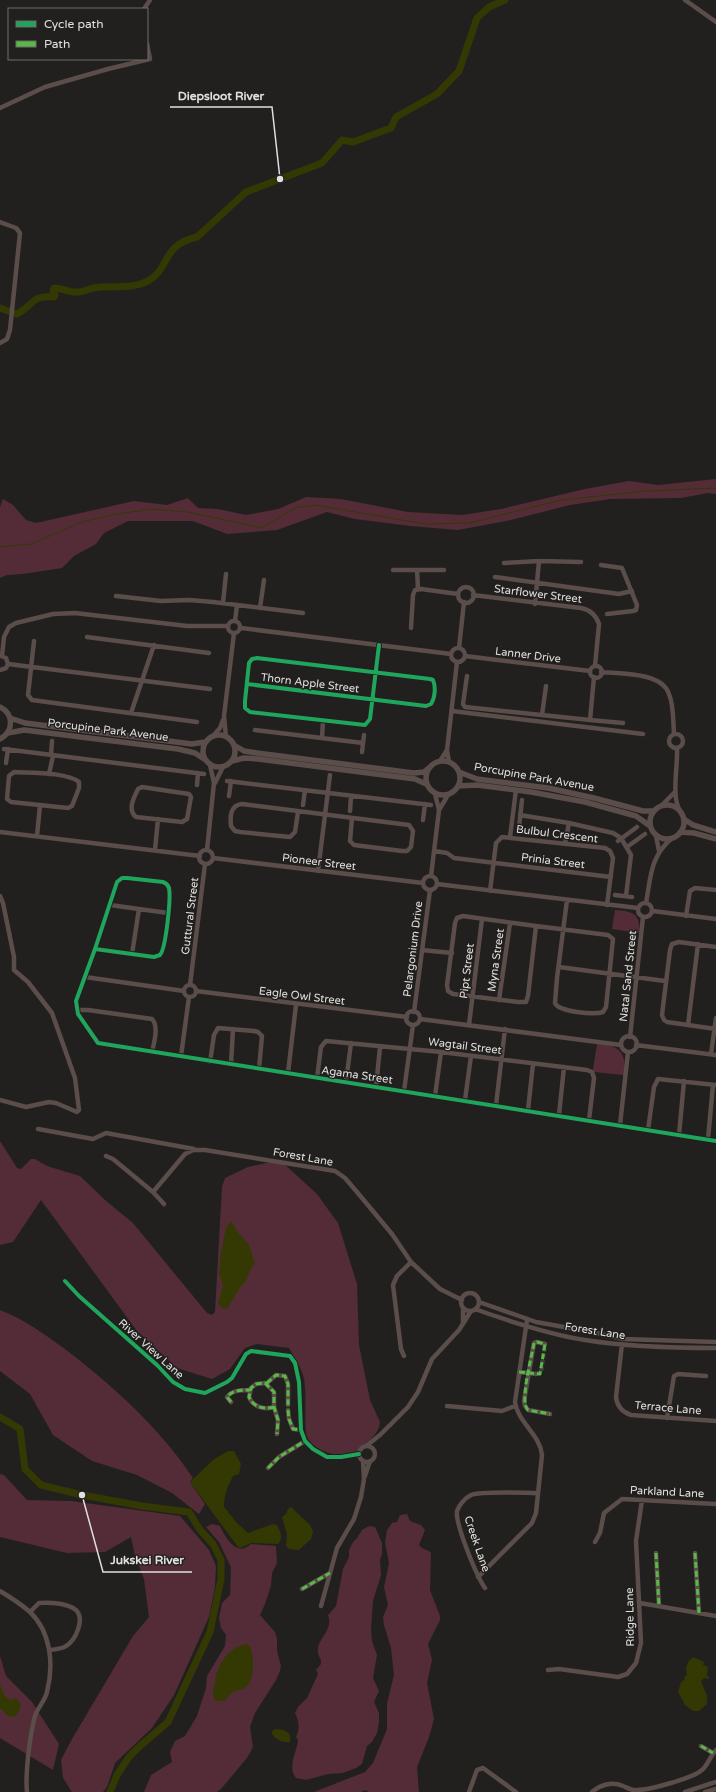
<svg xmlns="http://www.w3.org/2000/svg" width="716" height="1792" font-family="'Varela Round',sans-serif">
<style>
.green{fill:#532c37}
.water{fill:#343903}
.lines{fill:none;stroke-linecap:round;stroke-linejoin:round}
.stream{stroke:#343903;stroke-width:1}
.river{stroke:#343903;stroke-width:7}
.minor-tunnel{stroke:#3e3d3c;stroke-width:4.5;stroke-dasharray:4.5 2;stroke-linecap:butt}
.minor{stroke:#5a4d4a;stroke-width:4.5}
.tertiary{stroke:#5a4d4a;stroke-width:5.5}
.quiet{stroke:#58b947;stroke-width:3;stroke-dasharray:6 3;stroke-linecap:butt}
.cycleway-casing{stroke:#22201e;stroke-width:6}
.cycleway{stroke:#20a55d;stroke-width:4}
.labels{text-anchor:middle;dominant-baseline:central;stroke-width:3;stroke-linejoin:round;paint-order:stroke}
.street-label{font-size:11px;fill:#e2e0df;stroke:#22201e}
.leader{fill:none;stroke:#e2e0df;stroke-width:1.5}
.callout-dot{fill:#e2e0df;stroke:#22201e;stroke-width:1.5}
.callout-label{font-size:12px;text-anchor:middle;font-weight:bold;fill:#e2e0df;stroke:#22201e;stroke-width:3;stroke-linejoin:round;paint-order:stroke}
</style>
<rect width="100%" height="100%" fill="#21201f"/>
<path class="green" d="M716,479V494L708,493L681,498L610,499L570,505L511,520L458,530L410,526L355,519L327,512L277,530L227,534L193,521H128L104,533L96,544L74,556L62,568L23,574L7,575L0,578V507L3,499L13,505L26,520L36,523L134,501L167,505L188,498L198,508L218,509L246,515L278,509L306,497L341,499L408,512L462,515L501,509L585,489L629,481L658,485Z
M615,910C633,911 641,914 639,933L612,929Z
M597,1044C619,1045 627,1052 624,1075L594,1072L593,1069Z
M0,1141L17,1168L21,1169L31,1159H35L47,1166L80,1176L105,1200L133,1223L207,1313L212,1315L215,1312L222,1187L225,1178L248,1167L271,1162L284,1164L317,1194L338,1223L357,1284L359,1345L370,1400L380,1422C379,1436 365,1442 358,1451C352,1452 345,1455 339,1455C327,1454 307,1446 306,1432C304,1414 307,1396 304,1379C302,1369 294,1357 289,1348L257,1344L245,1348L230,1369L212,1379L177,1368L137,1331L41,1200L13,1242L0,1245Z
M0,1310C24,1319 44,1334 65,1349C113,1386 159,1427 193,1478L190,1482L205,1504L199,1514L172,1493L137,1475L92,1461L53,1435L30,1394L0,1371Z
M0,1474L4,1475L27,1500L71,1501L180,1516L209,1550L216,1566L215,1587L209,1617L174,1695L152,1728L115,1763L107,1787L103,1792H72L63,1778L61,1760L72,1739L133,1636L149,1617L144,1579L135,1556L131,1537L105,1552L67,1553L0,1537Z
M407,1514L410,1521L421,1525L425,1530L419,1545C422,1550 428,1549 431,1553L430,1590L440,1616V1620L428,1644L432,1660L427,1683L434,1719L429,1737L417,1767L419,1792H369L365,1790L361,1792H314L365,1772L373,1763L387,1729V1703L394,1675L391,1648L384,1625L383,1617L388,1605L384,1587L389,1563L385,1542L387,1530L392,1523L397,1522L400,1515Z
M212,1524L220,1526C225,1537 237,1558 251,1544L276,1546L277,1563L272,1573L271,1586L265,1604L260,1615L275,1632L277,1639V1651L281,1666L280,1671L276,1680L255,1713L250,1727L253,1747L247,1758L221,1789L217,1792H144L151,1775L172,1762L170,1752L175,1741L185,1736L197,1716L206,1688L207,1676L225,1646L226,1635L221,1628L219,1618L222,1603L230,1595L231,1567L219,1542L206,1527Z
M369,1526L375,1527L382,1543V1554L380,1560L381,1575L373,1601L371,1630L372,1641L377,1655L373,1678L379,1691L374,1702L379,1713V1722L377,1733L372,1742L367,1746L362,1764L356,1768L343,1773L328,1774L306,1780L296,1778C287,1767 297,1752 298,1740L296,1737C300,1729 299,1721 295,1713L298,1707L307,1698L318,1674L316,1670L321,1664V1660C309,1641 335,1634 328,1615L336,1606L343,1569L349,1557V1550L353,1542L357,1538L362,1530Z
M0,1656L6,1676L32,1702L59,1744L53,1770L0,1738Z"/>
<path class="water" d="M230,1222H232L237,1231L249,1245L255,1264L251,1268L246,1281L241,1286L227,1309L222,1308L218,1303L223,1285L219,1273L221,1252L226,1228Z
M228,1451H234L241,1464L239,1474L233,1476C228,1486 224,1495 224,1507L237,1523L248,1533L273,1524L277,1525C280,1531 284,1538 278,1544L251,1543L240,1548L238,1547L190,1482L213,1460Z
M291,1507L310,1525L313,1532L311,1539L299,1550L289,1549L286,1546L287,1534L282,1517L286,1514L288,1509Z
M246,1644L250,1646C254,1656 255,1678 247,1686C243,1690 237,1690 232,1693C224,1700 227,1703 214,1700L213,1688L215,1686C215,1667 227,1648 246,1644Z
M693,1657L704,1662L703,1665L708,1667L707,1675L710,1679L704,1678L701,1681L707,1696V1704L699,1711H693L685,1705L678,1692L681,1682L685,1680L684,1679L685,1676H687L686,1668L688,1662Z
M0,1685L5,1696L10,1700L16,1698C23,1704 21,1711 14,1717L8,1716L0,1708Z
M276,1729C285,1730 292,1731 290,1742C283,1743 276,1740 272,1734V1731Z"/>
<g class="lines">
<path class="stream" d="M0,547L31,544L82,522L111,515L151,509L188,512L262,528L295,508L315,505L425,524L470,523L561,500L646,491L716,488"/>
<path class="river" d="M0,308L17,314C35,305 30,295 54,297L55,295L53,291L54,288C62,288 70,293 78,292C83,292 89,289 93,288C111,285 131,290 148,281C171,268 161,245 197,237L246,192L322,163L342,140L353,142L391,128L396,117L437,94L459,71L477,18L489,7L505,0
M0,1417L20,1429L25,1469L41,1485L82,1495L142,1506L189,1512L200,1530L213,1544L221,1560V1579L210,1632L168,1722L140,1746L129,1757L117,1775L110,1792"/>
<path class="minor-tunnel" d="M536,1374L541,1372L545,1344"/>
<path class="minor" d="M685,0L716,22
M144,9L150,0
M0,108L45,87L108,69L150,59L147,44
M0,222L16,228L20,233L10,330L7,339L0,343
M504,563L539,561L581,562
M601,565L622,568L637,605L636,610L633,611L607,614
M393,570H444
M417,570L418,589
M495,577L619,594L632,591
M458 595a8 8 0 1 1 16 0a8 8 0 1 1-16 0Z
M473,595L581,608C591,610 596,615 599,624L595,666
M116,596L161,601L189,600L213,602L303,613
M223,603L226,574
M535,604L539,561
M260,608L264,580
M228 627a6 6 0 1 1 12 0a6 6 0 1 1-12 0Z
M235,621L237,605
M241,628L451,654
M411,628L413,595L415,590L421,589L458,594
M87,637L209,653
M34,641L28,695L32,700L197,722
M459,648L464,602
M451 655a7 7 0 1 1 14 0a7 7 0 1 1-14 0Z
M2,656L4,637L9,627L16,623L53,614L75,613L187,626H228
M465,656L590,671
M8,664L210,689
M590 672a6 6 0 1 1 12 0a6 6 0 1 1-12 0Z
M0,670L6,668L8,664L6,658L1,656
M601,672C621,674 662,672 669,694C674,706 673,721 674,734
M467,676L463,704L465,707L590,720
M594,677L590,720L623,723
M247,684L426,706L431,704C435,698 436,687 433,680L430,679L257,658L252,659L249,663L245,701V708L250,712L365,725L370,719L379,645
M452,711L643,734
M131,713L154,645
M542,715L546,686
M255,730L363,743
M669 741a7 7 0 1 1 14 0a7 7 0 1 1-14 0Z
M213,736L220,728L223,720
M226,737L224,716L234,633
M322,738L323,721
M677,748C678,767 671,796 680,811
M4,749L204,774
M362,752L364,735
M51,755L52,741
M440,761L447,750
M449,762L447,750L457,662
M6,763L8,749
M14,772C30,773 67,772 79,782V788L72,806L68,808L11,802L7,799L9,776Z
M49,774L53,756
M227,781L431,805
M215,783L223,767
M197,785L198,773
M142,787L189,794L191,797L187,819L182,822L136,817C127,810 134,797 138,789Z
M229,796L231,781
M303,805L305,790
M662,805L675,792
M439,810L448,795
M350,811L351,796
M298,812L295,832L290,837L240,832L235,831L231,826C230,817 230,805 242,804L409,825L413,831L411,847L407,851H402L354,845L350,841L352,818
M520,815L569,823L613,833L621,838L631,855L626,896
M423,820L425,804
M519,827L522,800
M0,832L200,856
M37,836L40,805
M656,836L659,851
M510,837L516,790
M618,841L637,827
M565,844L569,823
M627,847L645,834
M155,850L158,819
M207,850L214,783L210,765
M199 857a7 7 0 1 1 14 0a7 7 0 1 1-14 0Z
M434,851L447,853L454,858L611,877
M213,858L423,883
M318,871L330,775
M431,876L439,810L435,794
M423 883a7 7 0 1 1 14 0a7 7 0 1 1-14 0Z
M437,884L638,908
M490,891L496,843L502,837L605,848L610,851L613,858L607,905
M615,895L632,897
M0,896L3,903L14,957V970L28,982L52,1013L75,1078L79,1110L77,1112L56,1103L49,1102L26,1107L0,1100
M638 910a7 7 0 1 1 14 0a7 7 0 1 1-14 0Z
M646,903C651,876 650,857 672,838
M110,905L168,913
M653,911L716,919
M463,916L536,926L528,996L526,1002H518L453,994L448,991L447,985L455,923L457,918Z
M686,916L690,891L695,888L716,890
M536,926L608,935L613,939L606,1007L603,1012C594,1015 559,1012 555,1003L557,978L567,900
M716,947L679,942L672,944L670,950L662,1015L664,1020L667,1022L716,1029
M95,949L154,957L160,955C166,948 171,898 169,888C168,885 166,883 163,882L127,878H122L117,882L95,949L76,1001L78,1014L98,1043L716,1141
M422,950L452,953
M132,954L139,909
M559,967L665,981
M85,977L184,991
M190,985L205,864
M184 991a6 6 0 1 1 12 0a6 6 0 1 1-12 0Z
M196,991L407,1017
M499,1000L510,923
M77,1010H88L152,1019C159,1026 154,1043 152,1052
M406 1018a7 7 0 1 1 14 0a7 7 0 1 1-14 0Z
M414,1012L430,890
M420,1019L621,1045
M469,1025L482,919
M688,1025L698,944
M621 1044a8 8 0 1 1 16 0a8 8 0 1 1-16 0Z
M630,1037L643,917
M636,1045L716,1055
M711,1054L716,1018
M181,1056L189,997
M210,1062L214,1035L218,1028L254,1031L258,1032L262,1036L259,1069
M231,1064L233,1029
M288,1073L296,1005
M317,1078L321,1047L326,1041L441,1052L587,1070L592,1072L594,1078L589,1120
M346,1082L351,1043
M376,1087L380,1047
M404,1091L413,1025
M435,1096L441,1052
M465,1100L471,1056
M496,1105L505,1029
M528,1110L533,1064
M559,1115L564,1067
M620,1125L628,1052
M38,1129L93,1139L106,1133L194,1149
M648,1130L654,1087L658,1079L716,1085
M679,1135L684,1081
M708,1139L713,1085
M106,1156L113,1159L153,1192L164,1204
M153,1192L185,1154L193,1150H205L335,1171L345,1178L357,1192L392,1234L411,1262L440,1289L462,1300
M65,1281L79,1296L157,1365L173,1382L185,1389L205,1393L227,1382L232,1378L246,1354L251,1351L290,1356L295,1363L299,1382L301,1430L305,1441L313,1449L327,1457H341L359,1454
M461 1302a9 9 0 1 1 18 0a9 9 0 1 1-18 0Z
M479,1302L536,1322L592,1332L623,1339L716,1342
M475,1309C511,1322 547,1334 585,1340C628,1347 672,1348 716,1348
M463,1323V1308
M545,1344L537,1342L534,1343L524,1401L525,1406L528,1410L550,1414
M622,1344L616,1397C617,1406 622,1412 631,1415L716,1421
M404,1356L401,1349L393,1285L397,1276L411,1262
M519,1372L536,1374
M267,1383L276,1375L285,1376L288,1384V1405
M231,1402L227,1397C232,1390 242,1390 250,1390
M447,1406L502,1411L515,1406
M274,1407C264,1410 253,1407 249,1397L251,1388L256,1384L265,1383L274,1392V1407L278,1420L277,1434
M288,1410L289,1419L293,1429L301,1430
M667,1418L674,1376L678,1374L706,1376
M366,1446L380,1435L408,1407L418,1392L432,1359L459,1330L471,1311
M359 1454a8 8 0 1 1 16 0a8 8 0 1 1-16 0Z
M268,1468L279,1457L305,1441
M365,1476L370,1461
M595,1542L600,1533L604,1513L622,1499L716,1504
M656,1553L659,1606
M695,1553L699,1613
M478,1577L532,1523L536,1513L542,1455C540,1434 518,1423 515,1402L527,1320
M485,1588C477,1577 455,1524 457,1511C459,1505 465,1498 471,1495C481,1491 524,1493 538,1493
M302,1589L330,1573
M0,1591C10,1597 21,1604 30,1612C51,1632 54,1665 47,1692C45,1701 38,1707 35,1716C30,1734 25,1774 27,1792
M640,1603L716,1616
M321,1606L337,1548L354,1519L361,1497L364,1479L363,1461
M30,1612L39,1603C49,1602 67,1603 76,1610C85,1619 76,1640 66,1646C62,1649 56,1649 51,1650
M548,1670L559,1669L618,1677L627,1674L636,1663L641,1643L636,1541L642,1500
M701,1746L713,1753
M469,1792L477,1770L483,1768L516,1792
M592,1792C600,1785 612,1781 623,1786C628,1788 632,1791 637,1790C650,1790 693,1778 702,1770C708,1765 710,1756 716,1750
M685,1792L716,1782
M705,1792L716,1789"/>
<path class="tertiary" d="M0,707C14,714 14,731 0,739
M10,718L25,723L192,744L205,742
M8,733L24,730L178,749L195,753L204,759
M203 751a16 16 0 1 1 32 0a16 16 0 1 1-32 0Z
M234,745L244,751L257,753L414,773L424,772L429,768
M426 778a17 17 0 1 1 34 0a17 17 0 1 1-34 0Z
M232,761L244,758L258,759L415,779L426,784
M459,772L477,779L548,788L594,798L643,811H654
M458,786L477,785L531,792L585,802L636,816L650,826
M650 822a17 17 0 1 1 34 0a17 17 0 1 1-34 0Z
M684,819L693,825L716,832
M680,832L694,833L716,839"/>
<path class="quiet" d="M519,1372L540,1374L545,1344L537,1342L534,1343C532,1356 519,1402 528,1410L550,1414
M267,1383L276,1375L285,1376L288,1384V1405
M231,1402L227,1397C232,1390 242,1390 250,1390
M274,1407C264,1410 253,1407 249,1397L251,1388L256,1384L265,1383L274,1392V1407L278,1420L277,1434
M288,1410L289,1419L293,1429L301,1430
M268,1468L279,1457L305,1441
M656,1553L659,1606
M695,1553L699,1613
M302,1589L330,1573
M701,1746L713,1753"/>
<g class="cycleway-casing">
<path id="cycleway" d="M247,684L426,706L431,704C435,698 436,687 433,680L430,679L257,658L252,659L249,663L245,701V708L250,712L365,725L370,719L379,645
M95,949L154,957L160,955C166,948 171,898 169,888C168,885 166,883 163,882L127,878H122L117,882L95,949L76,1001L78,1014L98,1043L716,1141
M65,1281L79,1296L157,1365L173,1382L185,1389L205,1393L227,1382L232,1378L246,1354L251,1351L290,1356L295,1363L299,1382L301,1430L305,1441L313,1449L327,1457H341L359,1454"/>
</g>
<use href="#cycleway" class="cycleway"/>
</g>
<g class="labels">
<g class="street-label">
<text transform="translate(538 594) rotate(7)">Starflower Street</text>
<text transform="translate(528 655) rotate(7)">Lanner Drive</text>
<text transform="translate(310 683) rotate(7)">Thorn Apple Street</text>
<text transform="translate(108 730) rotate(7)">Porcupine Park Avenue</text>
<text transform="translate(534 777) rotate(10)">Porcupine Park Avenue</text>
<text transform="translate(557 834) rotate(7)">Bulbul Crescent</text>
<text transform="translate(553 861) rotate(7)">Prinia Street</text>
<text transform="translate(319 862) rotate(7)">Pioneer Street</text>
<text transform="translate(190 916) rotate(-83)">Guttural Street</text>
<text transform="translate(413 949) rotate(-83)">Pelargonium Drive</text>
<text transform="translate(496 960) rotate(-82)">Myna Street</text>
<text transform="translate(467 971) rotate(-83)">Pipt Street</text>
<text transform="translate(628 976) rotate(-84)">Natal Sand Street</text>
<text transform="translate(302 996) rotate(7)">Eagle Owl Street</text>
<text transform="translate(465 1046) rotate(7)">Wagtail Street</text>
<text transform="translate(357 1075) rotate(8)">Agama Street</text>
<text transform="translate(303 1157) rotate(10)">Forest Lane</text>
<text transform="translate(595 1331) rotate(9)">Forest Lane</text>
<text transform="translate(151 1349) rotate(42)">River View Lane</text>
<text transform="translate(668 1408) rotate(5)">Terrace Lane</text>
<text transform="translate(667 1492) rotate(3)">Parkland Lane</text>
<text transform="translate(477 1544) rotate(71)">Creek Lane</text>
<text transform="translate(630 1617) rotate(-91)">Ridge Lane</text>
</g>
</g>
<path class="leader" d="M280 179L272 107H170M82 1495L103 1572H192"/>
<g class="callout-dot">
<circle cx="280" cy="179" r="4"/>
<circle cx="82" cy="1495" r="4"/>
</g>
<g class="callout-label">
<text x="221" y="100">Diepsloot River</text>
<text x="147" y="1564">Jukskei River</text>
</g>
<rect x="8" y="8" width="140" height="52" fill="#22201e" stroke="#6f6d6b"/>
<rect x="16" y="21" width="20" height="6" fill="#20a55d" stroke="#6f6d6b"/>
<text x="44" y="28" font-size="12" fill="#e2e0df">Cycle path</text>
<rect x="16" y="41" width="20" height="6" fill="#58b947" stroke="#6f6d6b"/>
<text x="44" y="48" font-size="12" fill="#e2e0df">Path</text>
</svg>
